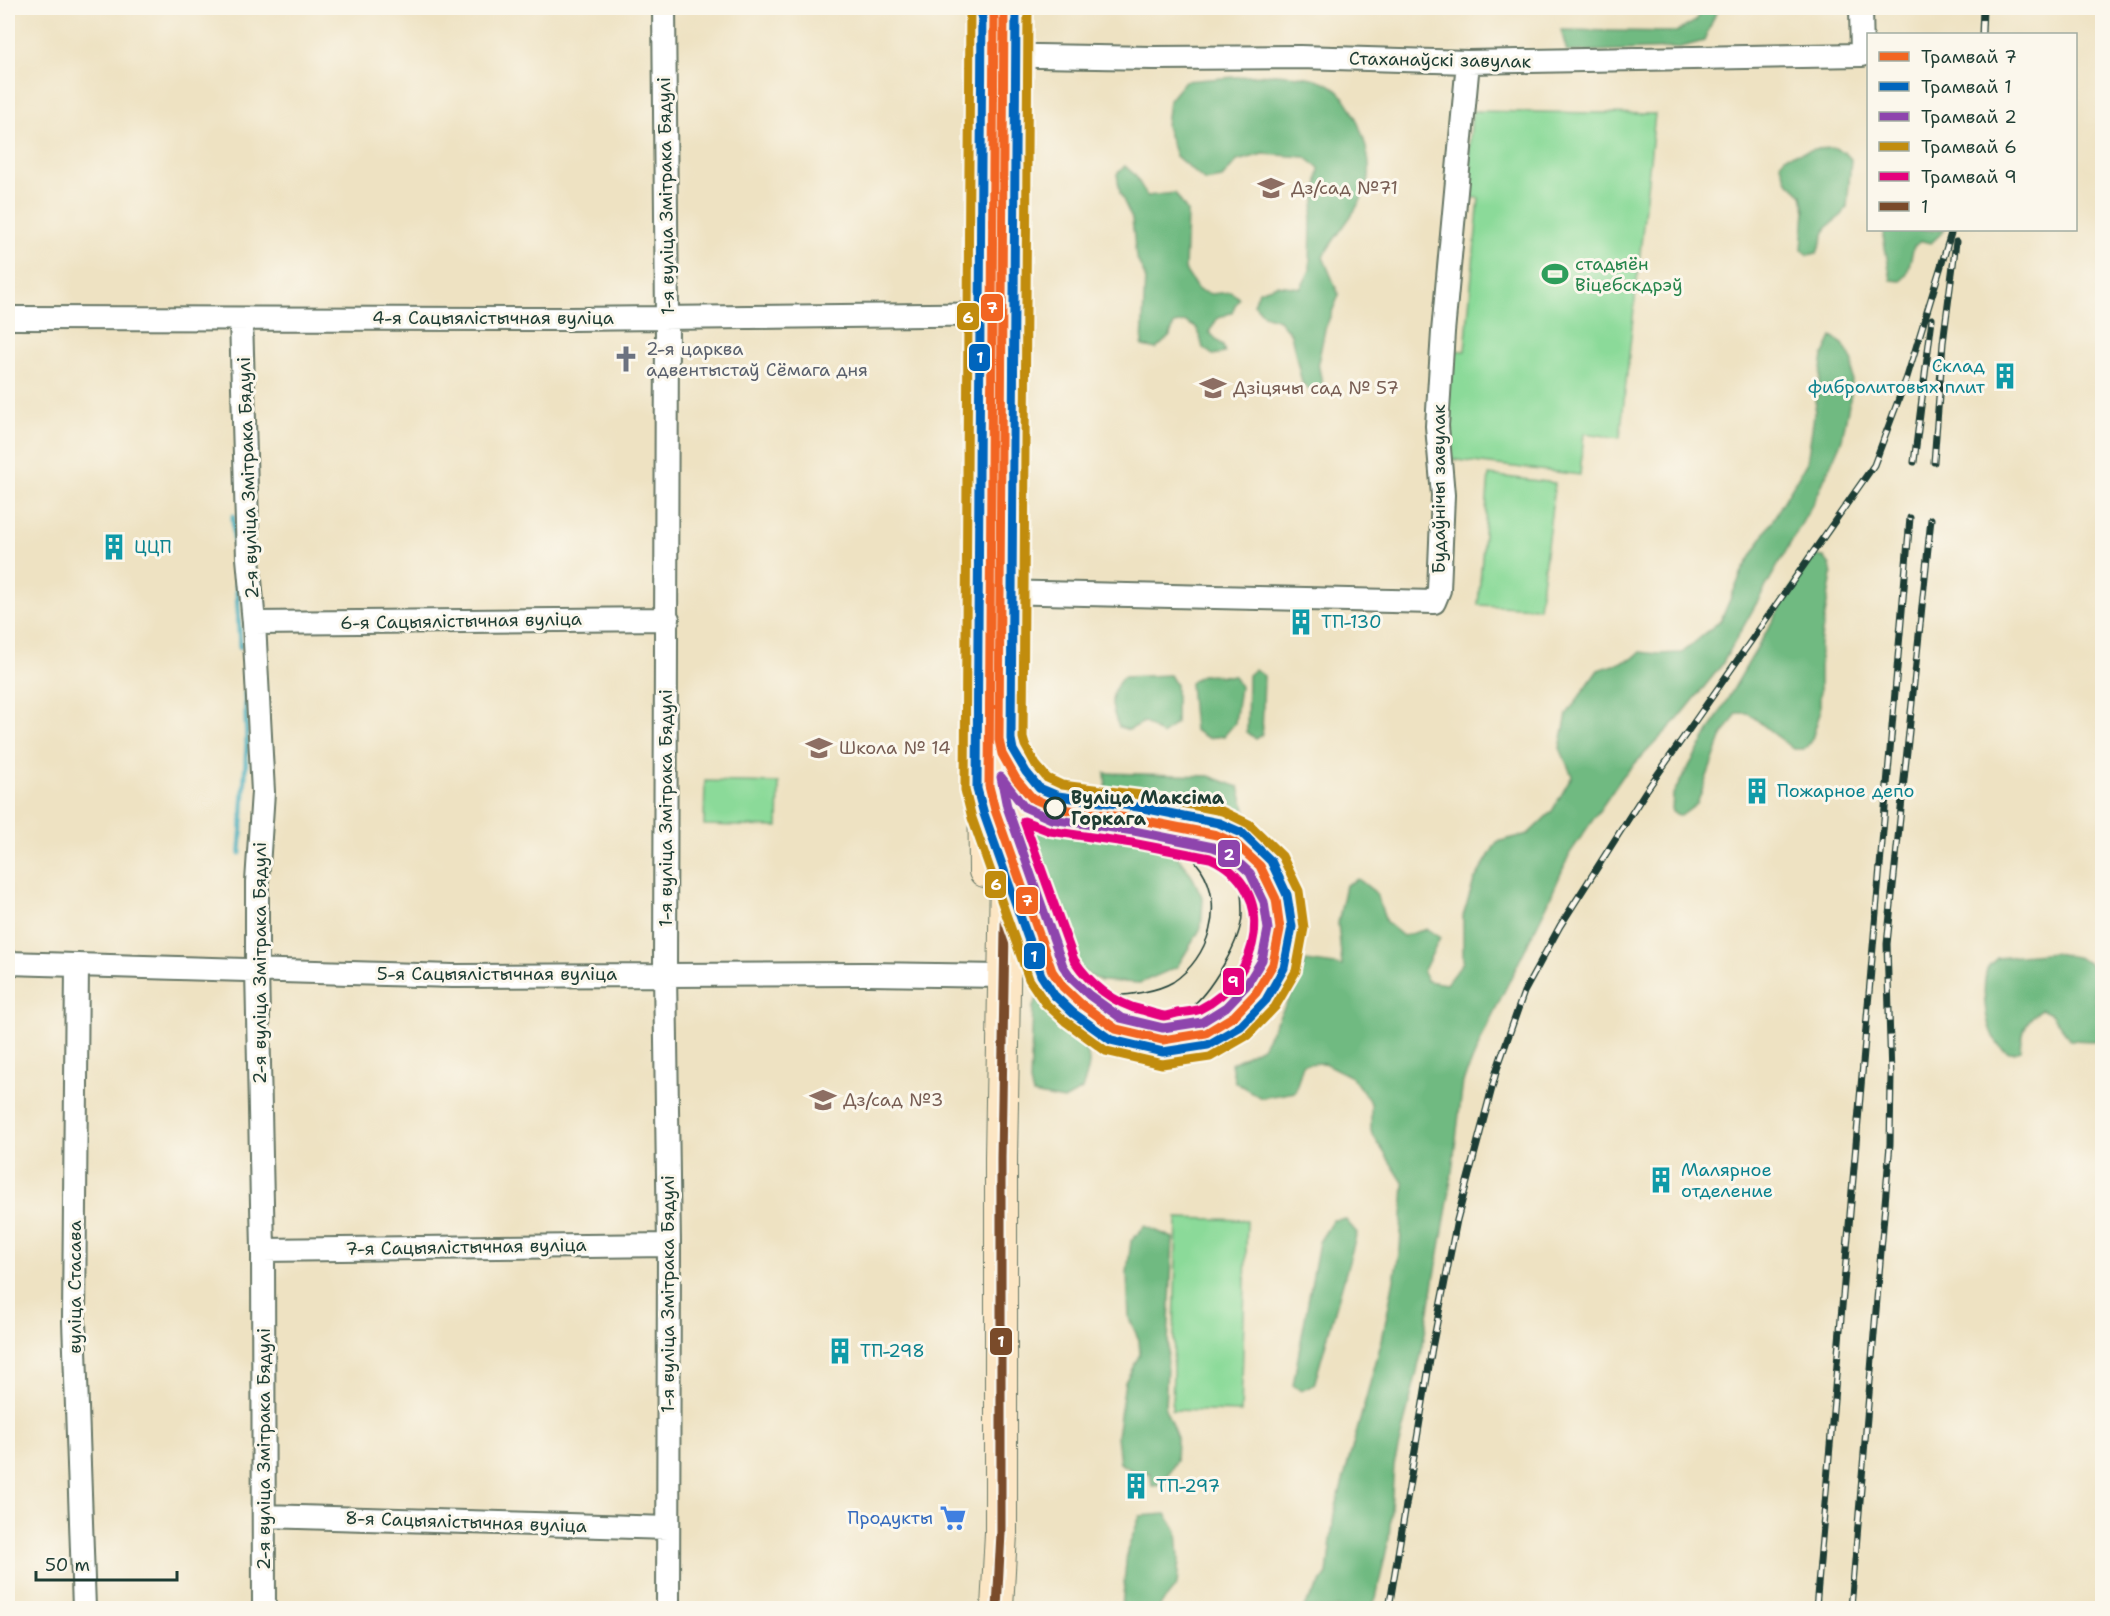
<svg xmlns="http://www.w3.org/2000/svg" width="2110" height="1616" font-family="'Shantell Sans',sans-serif">
<style>
.green{fill:#8bda99;stroke:#558c66;stroke-width:1.5}
.forest{fill:#70ba81;stroke:#487c5a;stroke-width:1.5}
.lines{fill:none;stroke-linecap:round;stroke-linejoin:round}
.stream{stroke:#3baab9;stroke-width:5}
.minor-casing{stroke:#677766;stroke-width:26}
.secondary-casing{stroke:#677766;stroke-width:34}
.minor{stroke:#fff;stroke-width:22}
.secondary{stroke:#fce6c4;stroke-width:32}
.tram{stroke:#1f3d34;stroke-width:1.5}
.rail-casing{stroke:#1f3d34;stroke-width:7}
.rail{stroke:#fbf7ec;stroke-width:4.5;stroke-dasharray:14;stroke-linecap:butt}
.bus-1-casing{stroke:#fbf7ec;stroke-width:14}
.bus-1{stroke:#7a4b2a;stroke-width:9}
.tram-1-casing{stroke:#fbf7ec;stroke-width:14}
.tram-2-casing{stroke:#fbf7ec;stroke-width:14}
.tram-3-casing{stroke:#fbf7ec;stroke-width:14}
.tram-4-casing{stroke:#fbf7ec;stroke-width:14}
.tram-5-casing{stroke:#fbf7ec;stroke-width:14}
.tram-1{stroke:#f26522;stroke-width:9}
.tram-2{stroke:#0065bd;stroke-width:9}
.tram-3{stroke:#8e44ad;stroke-width:9}
.tram-4{stroke:#c18c0d;stroke-width:9}
.tram-5{stroke:#e5007d;stroke-width:9}
.stop-dot{fill:#fbf7ec;stroke:#1f3d34;stroke-width:3}
.labels{text-anchor:middle;dominant-baseline:central;stroke-width:6;stroke-linejoin:round;paint-order:stroke}
.street-label{font-size:18px;fill:#1f3d34;stroke:#fbf7ec}
.education-label{font-size:18px;fill:#785e54;stroke:#fbf7ec;text-anchor:start}
.leisure-label{font-size:18px;fill:#27864d;stroke:#fbf7ec;text-anchor:start}
.worship-label{font-size:18px;fill:#5b616d;stroke:#fbf7ec;text-anchor:start}
.culture-label{font-size:18px;fill:#0d838f;stroke:#fbf7ec;text-anchor:start}
.stop-label{font-size:18px;font-weight:bold;fill:#1f3d34;stroke:#fbf7ec;text-anchor:start}
.shop-label{font-size:18px;fill:#366cbe;stroke:#fbf7ec;text-anchor:end}
.line-badge{stroke:#fbf7ec;stroke-width:2}
.badge-label{font-size:16px;text-anchor:middle;font-weight:bold;fill:#fff}
</style>
<rect width="100%" height="100%" fill="#fbf7ec"/>
<filter id="ink" filterUnits="userSpaceOnUse"><feTurbulence type="fractalNoise" baseFrequency=".0167" numOctaves="2"/><feDisplacementMap in="SourceGraphic" scale="12" xChannelSelector="R" yChannelSelector="G"/><feConvolveMatrix kernelMatrix="1 2 1 2 8 2 1 2 1" color-interpolation-filters="sRGB"/></filter>
<filter id="wash" filterUnits="userSpaceOnUse"><feTurbulence type="fractalNoise" baseFrequency=".008" numOctaves="4" result="noise"/><feDisplacementMap in="SourceGraphic" scale="24" xChannelSelector="R" yChannelSelector="G"/><feGaussianBlur stdDeviation="1.35" result="paint"/><feColorMatrix in="noise" values="0 0 0 0 0 0 0 0 0 0 0 0 0 0 0 0 0 1.4 0 .05"/><feComposite in="paint" operator="in"/></filter>
<g filter="url(#wash)">
<rect width="100%" height="100%" fill="#eee2c2"/>
<path class="green" d="M1472,111L1655,114L1620,438L1584,433L1580,475L1449,459L1446,409L1450,350L1465,351L1479,198L1466,197Z
M1489,475L1555,483L1539,608L1478,605Z
M705,781L779,783L778,827L704,825Z
M1177,1218L1247,1220L1241,1412L1172,1410Z"/>
<path class="forest" d="M1703,8H1718L1704,41L1678,48L1567,52L1561,30L1676,32L1696,21Z
M1274,74C1296,76 1318,75 1336,89C1354,102 1375,160 1368,182C1360,210 1337,232 1323,257L1339,295L1325,329L1318,363L1323,388L1317,397L1302,383L1291,334L1279,320L1264,315L1254,304L1259,291L1277,285L1301,288L1310,270L1311,220L1317,192L1319,168L1305,157L1263,154L1237,161L1222,178L1205,181L1176,156L1166,126L1169,100L1185,81Z
M1835,148L1844,152L1851,159L1847,207L1842,215L1827,227L1817,253L1808,255L1802,249L1805,211L1802,195L1787,181L1780,163L1786,156L1815,149Z
M1125,166L1135,175L1147,196L1175,193L1187,211L1185,270L1198,290L1211,294L1231,292L1239,298L1232,312L1217,319L1209,332L1223,346L1225,353L1213,355L1203,348L1198,329L1186,322L1174,324L1170,336L1156,349L1142,346L1145,276L1136,257L1132,219L1120,193L1117,174Z
M1885,230H1945L1931,243L1922,241L1914,246L1907,274L1901,281L1891,280L1883,236Z
M1832,337L1843,344L1853,362L1851,394L1842,439L1817,496L1721,666L1679,718L1623,776L1570,853L1547,905L1488,1024L1463,1082L1449,1196L1421,1355L1394,1465L1389,1538L1376,1598L1371,1608H1303L1327,1574L1334,1514L1382,1340L1400,1249L1404,1184L1371,1132V1103L1352,1077L1324,1063L1303,1064L1295,1092L1261,1098L1235,1082L1231,1064L1262,1047L1293,992L1306,961L1342,966L1338,923L1346,885L1358,879L1376,893L1386,922L1403,936L1427,929L1440,938L1423,972L1427,981L1446,984L1463,962V916L1474,881L1497,842L1528,834L1552,811L1572,776L1560,748L1567,714L1598,670L1632,659L1640,652L1658,654L1682,653L1721,620L1743,570L1807,462L1823,356Z
M1815,556L1824,557L1830,565L1832,575L1820,644V713L1811,742L1804,749H1793L1748,713H1737L1721,738L1697,804L1681,816L1672,812L1673,794L1807,561Z
M1255,669L1264,676L1262,735L1256,739L1247,732L1248,675Z
M1170,675L1176,685V723L1162,735L1144,722L1129,730L1119,727C1110,707 1108,695 1123,677Z
M1201,675L1234,676L1240,687L1235,723L1224,736L1208,738L1194,730L1190,683Z
M1105,773L1209,776L1239,787L1253,839L1182,812L1107,803Z
M1032,818L1134,830L1171,849L1191,874L1203,899L1201,928L1177,967L1140,983L1101,981L1069,964L1053,948L1032,892Z
M2055,953C2096,960 2095,961 2095,1002L2102,1006V1039L2093,1041L2071,1040L2051,1014L2041,1009C2025,1021 2022,1031 2021,1050C2014,1052 2009,1054 2003,1049C1985,1036 1982,993 1986,973C1987,966 1992,963 1997,958Z
M1037,998C1054,1011 1090,1040 1089,1063C1089,1071 1084,1082 1082,1090L1064,1100L1033,1094L1030,1083L1033,1007Z
M1345,1219L1357,1233L1314,1385L1301,1391L1293,1385L1319,1242L1333,1220Z
M1145,1226L1173,1238L1165,1408L1177,1438L1176,1461L1162,1485L1152,1486L1150,1473L1133,1471L1120,1463L1117,1436L1125,1382L1140,1354L1139,1340L1129,1318L1127,1273L1131,1241Z
M1166,1514L1177,1531L1179,1558L1177,1585L1158,1608H1122L1127,1551L1140,1516Z"/>
<g class="lines">
<path class="stream" d="M233,516L240,647
M240,853L247,744L245,693"/>
</g>
</g>
<g filter="url(#ink)">
<g class="lines">
<g class="minor-casing">
<path id="minor" d="M664,8L667,317L665,973L669,1245L668,1608
M981,55L1153,58L1300,57L1468,62L1862,55L1861,8
M8,318L571,319L1014,314
M241,319L248,558L254,623L263,792L257,882V970L263,1250L264,1608
M997,592L1434,602L1439,590L1443,495L1437,426L1443,332L1468,62
M254,623L668,619
M8,963L453,976L868,974L1004,976
M77,965L74,1321L84,1608
M263,1250L669,1245
M265,1516L668,1528"/>
</g>
<g class="secondary-casing">
<path id="secondary" d="M982,8L979,314L985,871
M997,1608L1001,1533V1158L1011,592L1017,8"/>
</g>
<use href="#minor" class="minor"/>
<use href="#secondary" class="secondary"/>
<path class="tram" d="M1052,971C1070,980 1090,994 1111,995C1128,996 1158,991 1173,982C1209,958 1225,906 1201,869C1185,846 1159,833 1136,819
M1081,1004C1106,1013 1134,1025 1161,1019C1169,1017 1180,1014 1187,1010C1209,995 1243,939 1242,912C1242,900 1240,882 1236,871C1229,851 1205,840 1188,829
M1116,1029L1146,1048L1172,1056L1200,1053L1242,1034L1269,1010L1287,984L1298,940L1295,904L1281,868L1263,854L1235,843"/>
<g class="rail-casing">
<path id="rail" d="M1982,34L1983,8
M1914,462L1932,319
M1934,462L1943,343L1956,242
M1389,1608L1432,1348L1457,1220L1497,1069L1524,992L1560,926L1646,791L1874,465L1907,377L1952,230
M1816,1608L1910,518
M1851,1608L1890,1144L1891,1076L1887,944L1931,519"/>
</g>
<use href="#rail" class="rail"/>
<g class="bus-1-casing">
<path id="bus-1" d="M997,1608L1001,1533V1158L1011,592L1017,8"/>
</g>
<use href="#bus-1" class="bus-1"/>
<g class="tram-1-casing">
<path id="tram-1" d="M994,8L989,786L995,810L1052,971L1063,987L1081,1004L1116,1029L1163,1040L1206,1033L1234,1016L1256,993L1273,964L1280,929L1276,899L1260,866L1235,843L1217,835L1136,819L1055,808L1032,798L1016,779L1002,754L999,740L1004,8"/>
</g>
<g class="tram-2-casing">
<path id="tram-2" d="M982,8L977,789L984,814L1041,975L1054,995L1073,1013L1111,1040L1163,1052L1208,1045L1241,1026L1266,1000L1284,968L1292,927L1287,895L1271,861L1242,833L1219,823L1138,807L1058,796L1039,788L1026,772L1013,750L1011,739L1016,8"/>
</g>
<g class="tram-3-casing">
<path id="tram-3" d="M1001,777L1024,807L1051,819L1134,831L1213,847L1228,853L1250,873L1264,902L1268,929L1262,960L1246,986L1226,1007L1202,1022L1163,1028L1121,1018L1089,995L1072,979L1063,966L1007,807Z"/>
</g>
<g class="tram-4-casing">
<path id="tram-4" d="M970,8L965,790L972,818L1029,979L1045,1003L1065,1021L1106,1051L1162,1064L1210,1057L1248,1035L1275,1007L1296,971L1304,928L1299,891L1282,856L1249,824L1222,811L1141,795L1062,785L1047,778L1036,765L1025,745L1023,738L1028,8"/>
</g>
<g class="tram-5-casing">
<path id="tram-5" d="M1024,821L1050,831L1132,843L1210,858C1280,889 1261,979 1200,1009C1193,1012 1185,1012 1177,1013C1173,1014 1168,1016 1164,1016C1157,1015 1149,1012 1142,1010C1114,1004 1089,983 1074,960Z"/>
</g>
<use href="#tram-1" class="tram-1"/>
<use href="#tram-2" class="tram-2"/>
<use href="#tram-3" class="tram-3"/>
<use href="#tram-4" class="tram-4"/>
<use href="#tram-5" class="tram-5"/>
</g>
</g>
<defs>
<g id="school-bare" transform="scale(2.07)"><path d="M0-5L7-2L0 1L-7-2ZM-4 1L0 2.5L4 1V4Q0 6-4 4Z" fill="#8d6e63" stroke="#fbf7ec" stroke-width="2.5" paint-order="stroke"/></g>
<g id="stadium-bare" transform="scale(2.07)"><path d="M0-5a6.5 5 0 1 0 0 10a6.5 5 0 1 0 0-10ZM-3.5-1.8h7v3.6h-7Z" fill="#2e9e5b" stroke="#fbf7ec" stroke-width="2.5" paint-order="stroke"/></g>
<g id="church-bare" transform="scale(2.07)"><path d="M-1.2-6h2.4v3.5h3.3v2.4h-3.3V6h-2.4V-.1h-3.3v-2.4h3.3Z" fill="#6b7280" stroke="#fbf7ec" stroke-width="2.5" paint-order="stroke"/></g>
<g id="building-bare" transform="scale(2.07)"><path d="M-4-6H4V6H1V3H-1V6H-4ZM-2.5-4.3h1.7v1.8h-1.7ZM.8-4.3h1.7v1.8H.8ZM-2.5-1h1.7V.8h-1.7ZM.8-1h1.7V.8H.8Z" fill="#0f9aa8" stroke="#fbf7ec" stroke-width="2.5" paint-order="stroke"/></g>
<g id="supermarket-bare" transform="scale(2.07)"><path d="M-6-5.5h2.5l.6 2H6L4.5 2H-2.5L-4.4-4H-6ZM-1.5 3.2a1.3 1.3 0 1 0 .1 0ZM3 3.2a1.3 1.3 0 1 0 .1 0Z" fill="#3f7fe0" stroke="#fbf7ec" stroke-width="2.5" paint-order="stroke"/></g>
</defs>
<g fill-rule="evenodd">
<use href="#school-bare" x="1271" y="188"/>
<use href="#stadium-bare" x="1555" y="274"/>
<use href="#church-bare" x="626" y="359"/>
<use href="#building-bare" x="2005" y="376"/>
<use href="#school-bare" x="1213" y="388"/>
<use href="#building-bare" x="114" y="547"/>
<use href="#building-bare" x="1301" y="622"/>
<use href="#school-bare" x="819" y="748"/>
<use href="#building-bare" x="1757" y="791"/>
<use href="#school-bare" x="823" y="1100"/>
<use href="#building-bare" x="1661" y="1180"/>
<use href="#building-bare" x="840" y="1351"/>
<use href="#building-bare" x="1136" y="1486"/>
<use href="#supermarket-bare" x="953" y="1518"/>
</g>
<circle class="stop-dot" cx="1055" cy="808" r="10"/>
<g class="labels">
<g class="street-label">
<text transform="translate(1440 60) rotate(1)">Стаханаўскі завулак</text>
<text transform="translate(666 196) rotate(-91)">1-я вуліца Змітрака Бядулі</text>
<text x="493" y="318">4-я Сацыялістычная вуліца</text>
<text transform="translate(248 478) rotate(-92)">2-я вуліца Змітрака Бядулі</text>
<text transform="translate(1439 489) rotate(-90)">Будаўнічы завулак</text>
<text transform="translate(461 621) rotate(-1)">6-я Сацыялістычная вуліца</text>
<text transform="translate(666 808) rotate(-90)">1-я вуліца Змітрака Бядулі</text>
<text transform="translate(260 963) rotate(-90)">2-я вуліца Змітрака Бядулі</text>
<text x="497" y="974">5-я Сацыялістычная вуліца</text>
<text transform="translate(466 1247) rotate(-1)">7-я Сацыялістычная вуліца</text>
<text transform="translate(75 1287) rotate(-90)">вуліца Стасава</text>
<text transform="translate(668 1294) rotate(-90)">1-я вуліца Змітрака Бядулі</text>
<text transform="translate(264 1449) rotate(-90)">2-я вуліца Змітрака Бядулі</text>
<text transform="translate(466 1522) rotate(2)">8-я Сацыялістычная вуліца</text>
</g>
<g class="education-label">
<text x="1291" y="188">Дз/сад №71</text>
<text x="1233" y="388">Дзіцячы сад № 57</text>
<text x="839" y="748">Школа № 14</text>
<text x="843" y="1100">Дз/сад №3</text>
</g>
<g class="leisure-label">
<text x="1575" y="264">стадыён<tspan x="1575" dy="21">Віцебскдрэў</tspan></text>
</g>
<g class="worship-label">
<text x="646" y="349">2-я царква<tspan x="646" dy="21">адвентыстаў Сёмага дня</tspan></text>
</g>
<g class="culture-label">
<text x="1985" y="366" text-anchor="end">Склад<tspan x="1985" dy="21">фибролитовых плит</tspan></text>
<text x="134" y="547">ЦЦП</text>
<text x="1321" y="622">ТП-130</text>
<text x="1777" y="791">Пожарное депо</text>
<text x="1681" y="1170">Малярное<tspan x="1681" dy="21">отделение</tspan></text>
<text x="860" y="1351">ТП-298</text>
<text x="1156" y="1486">ТП-297</text>
</g>
<g class="stop-label">
<text x="1071" y="798">Вуліца Максіма<tspan x="1071" dy="21">Горкага</tspan></text>
</g>
<g class="shop-label">
<text x="933" y="1518">Продукты</text>
</g>
</g>
<g class="line-badge">
<rect x="980" y="293" width="24" height="29" rx="6" fill="#f26522"/>
<rect x="956" y="302" width="24" height="29" rx="6" fill="#c18c0d"/>
<rect x="968" y="343" width="23" height="29" rx="6" fill="#0065bd"/>
<rect x="1217" y="839" width="24" height="29" rx="6" fill="#8e44ad"/>
<rect x="984" y="870" width="23" height="29" rx="6" fill="#c18c0d"/>
<rect x="1015" y="886" width="24" height="29" rx="6" fill="#f26522"/>
<rect x="1023" y="942" width="23" height="28" rx="6" fill="#0065bd"/>
<rect x="1222" y="967" width="23" height="29" rx="6" fill="#e5007d"/>
<rect x="989" y="1327" width="24" height="29" rx="6" fill="#7a4b2a"/>
</g>
<g class="badge-label">
<text x="992" y="313">7</text>
<text x="968" y="323">6</text>
<text x="980" y="363">1</text>
<text x="1229" y="860">2</text>
<text x="996" y="890">6</text>
<text x="1027" y="906">7</text>
<text x="1034" y="962">1</text>
<text x="1233" y="987">9</text>
<text x="1001" y="1347">1</text>
</g>
<rect width="2110" height="1616" fill="none" stroke="#fbf7ec" stroke-width="30"/>
<rect x="1867" y="33" width="210" height="198" fill="#fbf7ec" stroke="#a3ada2" stroke-width="1.5"/>
<rect x="1879" y="52" width="30" height="9" fill="#f26522" stroke="#a3ada2" stroke-width="1.5"/>
<text x="1921" y="63" font-size="18" fill="#1f3d34">Трамвай 7</text>
<rect x="1879" y="82" width="30" height="9" fill="#0065bd" stroke="#a3ada2" stroke-width="1.5"/>
<text x="1921" y="93" font-size="18" fill="#1f3d34">Трамвай 1</text>
<rect x="1879" y="112" width="30" height="9" fill="#8e44ad" stroke="#a3ada2" stroke-width="1.5"/>
<text x="1921" y="123" font-size="18" fill="#1f3d34">Трамвай 2</text>
<rect x="1879" y="142" width="30" height="9" fill="#c18c0d" stroke="#a3ada2" stroke-width="1.5"/>
<text x="1921" y="153" font-size="18" fill="#1f3d34">Трамвай 6</text>
<rect x="1879" y="172" width="30" height="9" fill="#e5007d" stroke="#a3ada2" stroke-width="1.5"/>
<text x="1921" y="183" font-size="18" fill="#1f3d34">Трамвай 9</text>
<rect x="1879" y="202" width="30" height="9" fill="#7a4b2a" stroke="#a3ada2" stroke-width="1.5"/>
<text x="1921" y="213" font-size="18" fill="#1f3d34">1</text>
<path d="M36 1571v9h141v-9" fill="none" stroke="#1f3d34" stroke-width="3"/>
<text x="45" y="1571" font-size="18" fill="#1f3d34" stroke="#fbf7ec" stroke-width="4.5" paint-order="stroke">50 m</text>
</svg>
